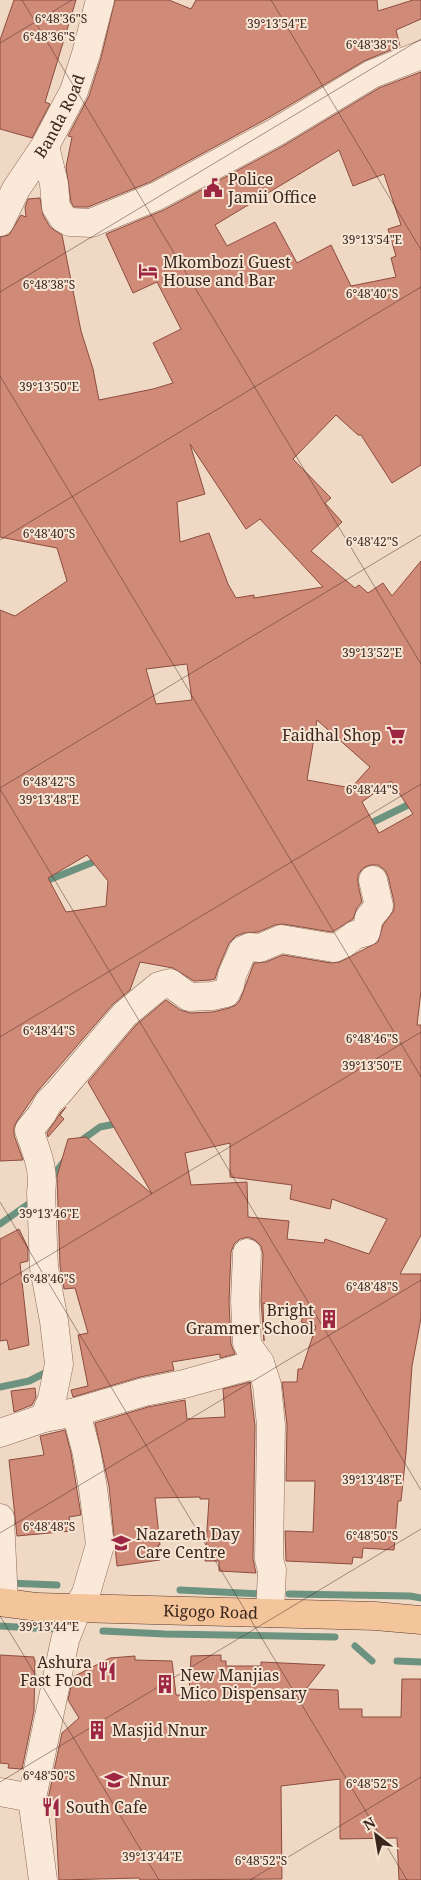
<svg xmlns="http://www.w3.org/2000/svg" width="421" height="1880" font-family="'Noto Serif',serif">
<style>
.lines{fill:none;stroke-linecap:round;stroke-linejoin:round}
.stream{stroke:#6c9280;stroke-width:7}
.building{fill:#d08a78;stroke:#8c4c3e;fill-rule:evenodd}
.minor-casing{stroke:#8c6959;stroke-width:29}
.major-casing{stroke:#59392e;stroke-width:29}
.minor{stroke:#fae8d8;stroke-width:28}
.major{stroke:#f4c59b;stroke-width:28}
.ticks{fill:none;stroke:#3b261e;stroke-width:1;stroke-opacity:0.45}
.labels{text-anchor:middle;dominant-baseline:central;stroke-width:4;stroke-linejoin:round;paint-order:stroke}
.street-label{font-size:16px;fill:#3b261e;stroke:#f7e5d4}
.poi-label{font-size:16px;fill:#3b261e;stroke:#f7e5d4;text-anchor:start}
.ticks-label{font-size:12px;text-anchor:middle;fill:#3b261e;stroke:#f7e5d4;stroke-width:4;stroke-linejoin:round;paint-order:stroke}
</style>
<rect width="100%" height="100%" fill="#f0d9c4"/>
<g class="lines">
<path class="stream" d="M367,825L410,804L421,794
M41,883L101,859
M79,1142L100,1127L120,1123
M50,1180L65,1160
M0,1224L34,1200
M0,1387L29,1381L51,1370
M8,1583L57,1585
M180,1590L262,1594
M289,1594L410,1596L421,1598
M0,1626L50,1629
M103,1631L165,1634L335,1637
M355,1646L372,1661
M397,1661L421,1662"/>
</g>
<path class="building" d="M14,0H76L45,102L50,104L32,138L0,129V40Z
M115,0H169L191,9L196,0H377L378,11L413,0H421V19L396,30L400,46L364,61L268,118L150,182L88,207H74L71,202L66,167L72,137L68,136L89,96L101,58Z
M421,72V465L392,483L361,435H358L336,415L293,459L331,498L325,503L342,522L311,551L355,588L359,585L368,593L383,583L392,596L421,561V991L417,1025H421V1235L400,1274H421V1318L412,1366L406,1453L401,1501H398L394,1550L363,1548L362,1558L353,1557L352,1564L286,1561L285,1531L313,1532L315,1481H286L287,1425L282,1382H297L298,1369H302L316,1326L301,1322L303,1316L263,1303L264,1341L261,1301L263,1254L261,1246L255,1240L248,1237L240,1239L234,1244L231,1252L229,1302L231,1344L235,1354L220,1358V1354L172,1362L174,1370L140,1377L73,1397L71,1390L88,1386L78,1335L88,1333L75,1288L64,1289L60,1266L57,1176L68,1139L86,1137L152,1194L88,1082L136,1025L166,1000L180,1010L190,1013L213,1012L229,1008L236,1005L240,1000L254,963L266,962L283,955L331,963L340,962L378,942L383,925L394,910V902L388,876L385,870L378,865H370L363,868L358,875V884L362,902L357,908L353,919L332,932L283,924L275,925L258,932L244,933L236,936L229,943L218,969L215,979L210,980L194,981L173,968L140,962L130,990L113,1004L37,1092L17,1121L14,1127V1135L23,1160L0,1161V610L15,616L67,581L57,548L0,537V237L9,235L21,215L26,217L25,207L28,199L40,198L43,215L50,227L62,235L81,331L93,369L99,400L153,389L173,383L153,343L181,329L157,282L133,293L106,234L164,210L283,146L379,88ZM339,150L353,186L384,174L401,225L388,229L396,256L391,258L396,277L351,286L331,245L297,263L275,222L227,246L215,225ZM190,444L246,529L260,519L323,587L254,598V595L236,598L228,584L209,533L180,542L177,502L205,494ZM187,664L192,700L156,704L146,669ZM317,720L370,767L351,788L307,780ZM391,781L413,814L379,833L362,802ZM87,855L108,881L106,906L66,912L48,878ZM230,1143V1177L292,1185L290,1199L330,1209L332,1199L387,1219L369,1254L325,1239L324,1243L287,1239L289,1221L248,1217L247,1182L191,1185L185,1153Z
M66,1107L60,1115L64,1119L48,1137L47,1133L61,1112Z
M19,1229L28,1248V1261L20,1263L29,1345L9,1350L7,1340L0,1341V1239Z
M250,1382L255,1426L253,1559L256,1573L219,1571V1561H205L209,1499H200V1497L155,1498L160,1545H158L160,1560L117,1566L109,1486L95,1423L148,1407L185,1400L187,1419L225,1417L223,1389Z
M35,1388L36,1397L32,1405L14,1412L11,1391Z
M65,1430L71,1453L81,1515L69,1517L71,1531L17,1536L9,1460L44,1455L40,1436Z
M0,1655L34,1657V1660H35L34,1711L22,1769L8,1768L9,1764L0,1763Z
M221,1655V1661H226V1666H261V1662L325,1665L306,1689L338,1690L339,1709H362V1717H401L402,1679H421V1880H399L397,1838L340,1839V1779L281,1786L282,1879L140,1880L139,1878L59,1880L55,1804L48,1803V1799L62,1733L79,1718L68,1700L73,1677L110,1658L135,1656V1660L172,1661L176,1695H189L191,1656Z"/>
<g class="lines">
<g class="minor-casing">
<g id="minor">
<path d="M45,146L54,184L56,207L63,218L70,222L91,223L157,196L276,132L372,74L421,55"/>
<path id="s1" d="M0,222L16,189L45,146L74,91L86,54L100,0"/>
<path d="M247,1253L245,1301L247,1343L250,1349L260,1363L267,1385L271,1425L269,1559L272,1570L270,1613"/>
<path d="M44,1418L52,1399L59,1364L54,1321L44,1268L41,1192C45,1170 36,1151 29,1130L42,1114L48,1103L58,1093L125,1014L159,986L170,983L189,997L212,996L226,993L230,985L232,975L243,950L250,947L260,948L281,939L334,948L343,944L355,935L366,932L369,918L379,906L373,880"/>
<path d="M0,1433L44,1418L76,1412L144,1392L184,1384L260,1363"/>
<path d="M0,1518L4,1602"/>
<path d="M0,1792L32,1798"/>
<path d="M43,1880L32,1798L65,1640L77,1609L86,1593L100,1545L93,1488L86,1450L76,1412"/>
</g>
</g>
<g class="major-casing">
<g id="major">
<path id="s2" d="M0,1602L37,1607L375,1616L421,1620"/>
</g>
</g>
<use href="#minor" class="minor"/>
<use href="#major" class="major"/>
</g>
<path class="ticks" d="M22,0L421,664M271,0L421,250M0,43L72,0M0,292L421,39M0,376L421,1077M0,540L421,287M0,788L421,535M0,789L421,1490M0,1037L421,784M0,1202L407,1880M0,1285L421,1032M0,1533L421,1280M0,1616L159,1880M0,1782L421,1529M250,1880L421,1777"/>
<defs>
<g id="civic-bare" transform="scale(1.5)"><path d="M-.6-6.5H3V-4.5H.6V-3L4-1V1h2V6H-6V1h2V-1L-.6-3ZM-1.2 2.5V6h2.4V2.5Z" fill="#9d2742" stroke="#f7e5d4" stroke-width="2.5" paint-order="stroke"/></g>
<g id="hotel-bare" transform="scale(1.5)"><path d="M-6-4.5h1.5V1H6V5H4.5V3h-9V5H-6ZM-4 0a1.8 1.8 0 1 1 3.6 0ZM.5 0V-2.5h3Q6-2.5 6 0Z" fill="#9d2742" stroke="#f7e5d4" stroke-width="2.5" paint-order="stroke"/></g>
<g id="supermarket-bare" transform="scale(1.5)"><path d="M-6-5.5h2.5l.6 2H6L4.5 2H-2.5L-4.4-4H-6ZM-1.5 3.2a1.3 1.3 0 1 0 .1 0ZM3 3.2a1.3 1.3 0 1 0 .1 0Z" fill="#9d2742" stroke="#f7e5d4" stroke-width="2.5" paint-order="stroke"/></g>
<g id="building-bare" transform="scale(1.5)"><path d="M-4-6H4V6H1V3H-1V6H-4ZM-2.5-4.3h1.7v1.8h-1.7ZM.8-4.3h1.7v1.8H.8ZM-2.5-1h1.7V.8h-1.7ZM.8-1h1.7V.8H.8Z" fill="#9d2742" stroke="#f7e5d4" stroke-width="2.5" paint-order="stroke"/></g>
<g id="school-bare" transform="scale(1.5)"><path d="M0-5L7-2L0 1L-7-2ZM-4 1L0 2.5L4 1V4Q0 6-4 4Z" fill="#9d2742" stroke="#f7e5d4" stroke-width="2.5" paint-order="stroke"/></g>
<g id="restaurant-bare" transform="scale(1.5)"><path d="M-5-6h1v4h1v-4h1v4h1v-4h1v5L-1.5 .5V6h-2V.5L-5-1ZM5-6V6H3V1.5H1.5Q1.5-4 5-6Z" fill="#9d2742" stroke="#f7e5d4" stroke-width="2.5" paint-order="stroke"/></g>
</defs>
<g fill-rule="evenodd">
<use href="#civic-bare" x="213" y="188"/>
<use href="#hotel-bare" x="148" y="271"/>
<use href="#supermarket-bare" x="396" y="735"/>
<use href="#building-bare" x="329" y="1319"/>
<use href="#school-bare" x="121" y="1543"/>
<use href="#restaurant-bare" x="107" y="1671"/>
<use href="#building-bare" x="165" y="1684"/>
<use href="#building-bare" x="97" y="1730"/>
<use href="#school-bare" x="114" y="1780"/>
<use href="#restaurant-bare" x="51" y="1807"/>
</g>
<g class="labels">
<g class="street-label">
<text stroke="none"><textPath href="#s1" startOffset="122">Banda Road</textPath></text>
<text stroke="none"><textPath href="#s2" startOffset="211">Kigogo Road</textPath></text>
</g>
<g class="poi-label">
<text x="228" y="179">Police<tspan x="228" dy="18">Jamii Office</tspan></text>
<text x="163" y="262">Mkombozi Guest<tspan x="163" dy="18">House and Bar</tspan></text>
<text x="381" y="735" text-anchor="end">Faidhal Shop</text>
<text x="314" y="1310" text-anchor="end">Bright<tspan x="314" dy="18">Grammer School</tspan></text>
<text x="136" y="1534">Nazareth Day<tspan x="136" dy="18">Care Centre</tspan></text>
<text x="92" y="1662" text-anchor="end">Ashura<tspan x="92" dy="18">Fast Food</tspan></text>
<text x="180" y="1675">New Manjias<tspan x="180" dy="18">Mico Dispensary</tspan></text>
<text x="112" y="1730">Masjid Nnur</text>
<text x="129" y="1780">Nnur</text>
<text x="66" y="1807">South Cafe</text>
</g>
</g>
<g class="ticks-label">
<text x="61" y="23">6°48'36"S</text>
<text x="277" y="28">39°13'54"E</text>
<text x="49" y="41">6°48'36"S</text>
<text x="372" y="49">6°48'38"S</text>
<text x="372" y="244">39°13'54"E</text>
<text x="49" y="289">6°48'38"S</text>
<text x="372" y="298">6°48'40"S</text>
<text x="49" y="391">39°13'50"E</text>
<text x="49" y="538">6°48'40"S</text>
<text x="372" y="546">6°48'42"S</text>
<text x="372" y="657">39°13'52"E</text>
<text x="49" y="786">6°48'42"S</text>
<text x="372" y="794">6°48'44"S</text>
<text x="49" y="804">39°13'48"E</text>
<text x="49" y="1035">6°48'44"S</text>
<text x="372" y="1043">6°48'46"S</text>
<text x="372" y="1070">39°13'50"E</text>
<text x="49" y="1218">39°13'46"E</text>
<text x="49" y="1283">6°48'46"S</text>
<text x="372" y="1291">6°48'48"S</text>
<text x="372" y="1484">39°13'48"E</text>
<text x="49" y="1531">6°48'48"S</text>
<text x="372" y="1540">6°48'50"S</text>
<text x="49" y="1631">39°13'44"E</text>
<text x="49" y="1780">6°48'50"S</text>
<text x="372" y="1788">6°48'52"S</text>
<text x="152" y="1861">39°13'44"E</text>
<text x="261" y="1865">6°48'52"S</text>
</g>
<g transform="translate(376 1835) rotate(329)" stroke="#f7e5d4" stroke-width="4" paint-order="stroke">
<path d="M0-4L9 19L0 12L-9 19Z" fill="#3b261e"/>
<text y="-8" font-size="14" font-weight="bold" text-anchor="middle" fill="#3b261e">N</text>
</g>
</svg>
